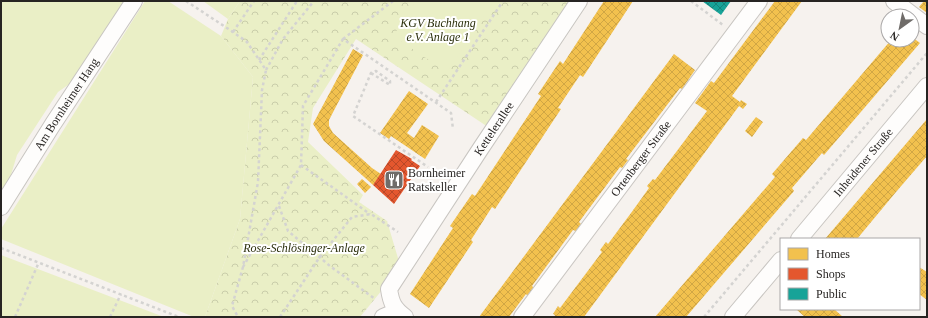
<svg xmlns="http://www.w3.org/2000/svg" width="928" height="318" font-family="Georgia,serif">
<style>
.park{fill:url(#park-crowns)}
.garden{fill:#eaefc6}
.homes{fill:url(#homes-cross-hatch)}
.shops{fill:url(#shops-cross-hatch)}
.public{fill:url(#public-cross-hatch)}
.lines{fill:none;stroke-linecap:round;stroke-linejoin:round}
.minor-casing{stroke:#c8c5c1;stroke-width:18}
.path{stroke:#d4d3d1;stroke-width:2.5;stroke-dasharray:3 3;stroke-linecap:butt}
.minor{stroke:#fefdfc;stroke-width:16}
.labels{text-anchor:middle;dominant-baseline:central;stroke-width:4;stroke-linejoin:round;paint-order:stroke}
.park-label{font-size:12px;font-style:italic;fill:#2c300d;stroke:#fff}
.street-label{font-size:12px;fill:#272422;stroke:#fff}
.poi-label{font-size:12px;fill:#272422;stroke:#fff;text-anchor:start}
</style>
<defs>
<pattern id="park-crowns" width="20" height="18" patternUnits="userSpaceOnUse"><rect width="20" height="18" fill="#eaefc6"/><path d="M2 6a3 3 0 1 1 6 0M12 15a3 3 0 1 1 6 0" fill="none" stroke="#c9cdaa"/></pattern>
<pattern id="homes-cross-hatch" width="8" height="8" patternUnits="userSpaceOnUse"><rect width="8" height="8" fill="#f2c14e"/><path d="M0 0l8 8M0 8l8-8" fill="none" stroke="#d0a644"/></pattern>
<pattern id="shops-cross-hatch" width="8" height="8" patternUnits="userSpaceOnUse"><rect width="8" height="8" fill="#e4572e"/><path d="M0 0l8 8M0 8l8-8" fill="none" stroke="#b94827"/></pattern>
<pattern id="public-cross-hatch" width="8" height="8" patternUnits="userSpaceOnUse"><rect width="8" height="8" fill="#17a398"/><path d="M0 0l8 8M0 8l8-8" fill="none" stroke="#15857c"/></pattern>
</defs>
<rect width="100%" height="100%" fill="#f6f2ee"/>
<path class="park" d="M240,1H576L491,129L356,39L313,108L308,142L363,195L359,202L387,221L400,265L387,284L360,317H205L240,219L253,77L221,36L228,19Z"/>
<path class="garden" d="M1,1H126L75,80L58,92L17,155L10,178L1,191Z
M145,1H168L221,36L253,77L240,219L205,317H194L1,239V229Z
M203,1H240L228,19Z
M416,1H494L447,72L393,36Z
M1,255L164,317H1Z"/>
<path class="homes" d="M604,1H633L583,77L580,75L558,108L561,109L495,209L492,207L471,240L473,242L429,308L410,294L453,228L450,226L472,194L475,196L541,96L538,94L560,61L563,64Z
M775,1H802L732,96L740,102L741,100L747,104L743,109L739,106L584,317H554L555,315L553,314L558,306L560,308L602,252L600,250L606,242L608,244L631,213L649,188L647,186L653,179L655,180L707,111L695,103L711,81L714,83Z
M924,1H927V13L919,7Z
M912,37L920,43L824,155L822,153L792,188L794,191L686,317H655L775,177L772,174L803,138L806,140L891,40H912Z
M353,49L363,55L329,120V126L333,133L372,168L381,174L373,185L324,141L313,124Z
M674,54L695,70L682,89L680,88L626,159L628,160L622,168L620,167L579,222L581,224L576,231L573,230L532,286L534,288L528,296L526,294L509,317H479Z
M409,91L428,104L407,133L414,138L422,125L439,136L425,159L391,136L389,139L380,133Z
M756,117L763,122L752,137L745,131Z
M927,119V156L896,192L857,239H825Z
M362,179L371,187L365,193L357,184Z
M919,267L927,272V300L919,294Z
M797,309H834L843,317H805L797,310Z"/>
<path class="shops" d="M396,150L412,159L411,160L420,166L394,204L373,185Z"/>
<path class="public" d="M702,1H731L721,15Z"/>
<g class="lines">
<g class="minor-casing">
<g id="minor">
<path d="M894,1L927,26"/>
<path id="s1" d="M1,207L53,124L134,1"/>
<path id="s2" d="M799,239L927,86"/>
<path d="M383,317L397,311"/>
<path id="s3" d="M405,317C394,309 391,303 389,289L481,148L579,1"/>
<path id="s4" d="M522,317L759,1"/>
<path d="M733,317L781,260"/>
</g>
</g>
<path class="path" d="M186,1L233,32L247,42L266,70L262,90L258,182L243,267L232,306L238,317
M691,1L723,25
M233,32L254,1
M343,39L393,1
M259,60L297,1
M266,70L283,39L314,1
M371,73L390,85V81L376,71L371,73L353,116L428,167
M436,102L503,1
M301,165L370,214
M279,206L288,231L330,266L375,299
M1,248L179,317
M243,267L301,165L303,106L343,39L451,113L453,129
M15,317L39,262
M110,317L121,294
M280,317L319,258L352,217L371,214L398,232
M704,317L927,53"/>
<use href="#minor" class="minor"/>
</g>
<defs>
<g id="restaurant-square" transform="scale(1)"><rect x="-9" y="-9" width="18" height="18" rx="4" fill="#6f6c69" stroke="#fff"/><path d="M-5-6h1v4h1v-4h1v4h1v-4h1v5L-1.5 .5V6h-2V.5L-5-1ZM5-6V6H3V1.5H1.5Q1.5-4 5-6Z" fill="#fff"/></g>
</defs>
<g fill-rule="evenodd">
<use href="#restaurant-square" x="394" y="180"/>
</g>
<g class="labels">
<g class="park-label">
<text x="438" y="23">KGV Buchhang<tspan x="438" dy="14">e.V. Anlage 1</tspan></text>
<text x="304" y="248">Rose-Schlösinger-Anlage</text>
</g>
<g class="street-label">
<text stroke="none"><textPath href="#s1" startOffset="122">Am Bornheimer Hang</textPath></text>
<text stroke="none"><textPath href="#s3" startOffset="225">Kettelerallee</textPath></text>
<text stroke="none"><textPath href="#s4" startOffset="198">Ortenberger Straße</textPath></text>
<text stroke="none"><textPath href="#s2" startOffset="100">Inheidener Straße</textPath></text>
</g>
<g class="poi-label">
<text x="408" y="173">Bornheimer<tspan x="408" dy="14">Ratskeller</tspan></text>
</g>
</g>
<rect width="928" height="318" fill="none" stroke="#272422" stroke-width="4"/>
<rect x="780" y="238" width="140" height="72" fill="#ffffff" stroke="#a9a7a7"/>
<rect x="788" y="248" width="20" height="12" fill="#f2c14e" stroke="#a9a7a7"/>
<text x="816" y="258" font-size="12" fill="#272422">Homes</text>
<rect x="788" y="268" width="20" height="12" fill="#e4572e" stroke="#a9a7a7"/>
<text x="816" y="278" font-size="12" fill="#272422">Shops</text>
<rect x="788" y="288" width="20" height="12" fill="#17a398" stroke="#a9a7a7"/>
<text x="816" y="298" font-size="12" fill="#272422">Public</text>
<g transform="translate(900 28) rotate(213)"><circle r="19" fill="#ffffff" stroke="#a9a7a7"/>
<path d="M0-3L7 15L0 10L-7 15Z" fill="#6f6c69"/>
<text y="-6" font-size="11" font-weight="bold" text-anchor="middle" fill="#272422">N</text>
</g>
</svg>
